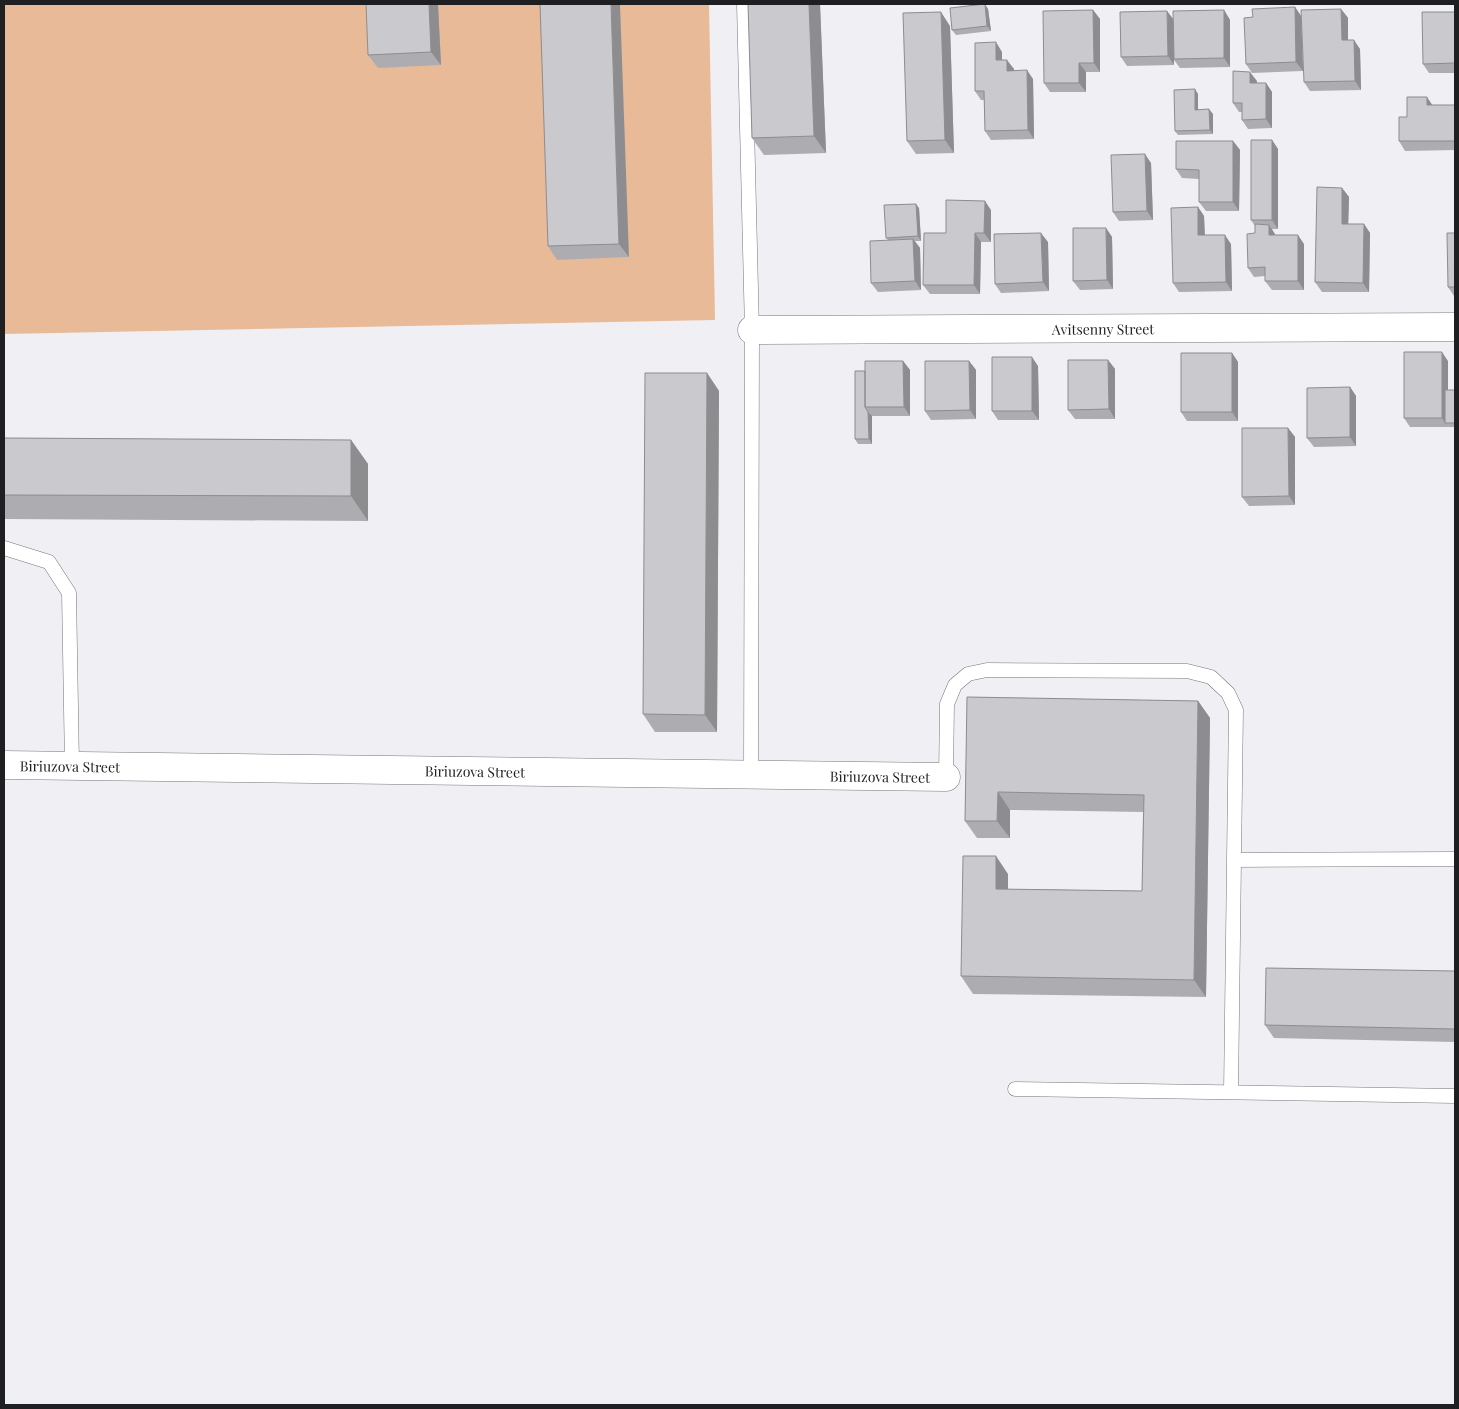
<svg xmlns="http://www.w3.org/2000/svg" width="1459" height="1409" font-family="'Playfair Display',serif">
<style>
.green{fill:#e9ba97}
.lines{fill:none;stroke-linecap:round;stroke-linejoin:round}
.service-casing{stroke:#76777b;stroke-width:15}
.minor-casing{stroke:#76777b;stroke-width:29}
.service{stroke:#fff;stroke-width:14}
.minor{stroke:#fff;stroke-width:28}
.wall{fill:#adadb1}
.shaded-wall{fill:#8d8d90}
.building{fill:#c9c9ce;stroke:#8d8d90}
.labels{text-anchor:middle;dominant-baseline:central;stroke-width:4;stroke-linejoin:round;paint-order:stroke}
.street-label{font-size:14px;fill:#1e1f20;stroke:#fdfdff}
</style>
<rect width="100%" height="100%" fill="#efeff4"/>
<path class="green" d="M4,4H709L715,320L4,334Z"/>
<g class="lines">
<g class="service-casing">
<path id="service" d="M744,4L752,330L751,775
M4,548L49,562L69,593L72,765
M946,777L947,704L955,685L968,674L987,670L1187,671L1211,677L1228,693L1236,710L1234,860L1455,859
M1015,1089L1455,1096
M1231,1092L1234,860"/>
</g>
<g class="minor-casing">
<g id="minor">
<path id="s1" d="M752,330L1455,327"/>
<path id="s2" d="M4,765L946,777"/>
</g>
</g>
<use href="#service" class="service"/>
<use href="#minor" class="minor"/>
</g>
<path class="wall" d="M438,4L441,65L378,68L368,55Z
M540,4L629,257L557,260L548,246Z
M748,4H820L826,153L764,155L752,138Z
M1295,7L1301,16L1303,71L1252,73L1246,64L1253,17Z
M988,9L991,31L956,35L952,30Z
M1341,9L1348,18V40L1360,49L1361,90L1310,91L1304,82Z
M1093,10L1100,19V72H1086V92H1050L1044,83Z
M1224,10L1230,20V67L1180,68L1174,60V65L1127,66L1121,57L1173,19Z
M1455,12V73H1429L1423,64Z
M950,26L954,153L916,154L907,141Z
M1002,52V60L1014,69V71L1033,79L1034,139L991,140L985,131L984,100H981L975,91Z
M1257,81V83H1266L1272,92V128L1248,129L1242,120V112H1239L1233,103Z
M1198,94V109L1213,114V134L1178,135L1175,131Z
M1433,105H1455V150L1405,151L1399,141L1407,117Z
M1272,140L1278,149V229H1272L1275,235L1304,244V290H1272L1265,281V276L1254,277L1248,268L1255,233V226L1251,220Z
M1233,141L1240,150L1239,211H1206L1199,202V179L1182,178L1176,169Z
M1151,163L1153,220L1119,221L1113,212Z
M1342,188L1349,197L1348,224H1364L1370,233L1369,292H1322L1315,282Z
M1198,207L1204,216L1205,235L1231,244L1232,291L1179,292L1173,283Z
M919,208L921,241H915L920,248L921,290L878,292L871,283L888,240L886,238Z
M991,210V242H981L980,294H930L923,285Z
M1106,228L1112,237L1113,289L1080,290L1073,281Z
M1455,233V296H1454L1448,287Z
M1048,242L1049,291L1001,293L995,284Z
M1232,353L1238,362V421H1187L1181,412Z
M1108,360L1115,369V419H1075L1068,410Z
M903,361L910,370V416H872V444H858L855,439L865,371Z
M969,361L976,370V419L931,420L925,411Z
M1448,361V390H1455V427H1410L1404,418Z
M1038,366L1039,420H998L992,411Z
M707,373L719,391L717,732H655L643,714Z
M1350,387L1356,396V446L1314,447L1307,438Z
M1288,428L1295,437V505L1249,506L1242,497Z
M4,438L351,440L368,464V521L4,519Z
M967,697L1198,701L1210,718L1206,997L973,994L961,976L1008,874V889L1142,891L1143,812L1010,810V838H977L965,821Z
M1455,971V1042L1274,1038L1265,1025Z"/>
<path class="shaded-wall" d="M429,4H438L441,65L431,52Z
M611,4H620L629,257L619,244Z
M809,4H820L826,153L814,136Z
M985,4L988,9L991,31L987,26Z
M1295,7L1301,16L1303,71L1296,62Z
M1341,9L1348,18V49L1342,40Z
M1093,10L1100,19V72L1094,63Z
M1224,10L1230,20V67L1224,58Z
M1167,11L1174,20V65L1168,56Z
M941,12L950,26L954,153L945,140Z
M1354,40L1360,49L1361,90L1355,81Z
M996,42L1002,52V69L996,60Z
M1007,60L1014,69V80L1007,71Z
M1079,63L1086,72V92L1079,83Z
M1027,70L1033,79L1034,139L1028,130Z
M1250,72L1257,81V92L1250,83Z
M1266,83L1272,92V128L1266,119Z
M1195,89L1198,94V114L1195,110Z
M1427,97L1433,106L1427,105Z
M1209,109L1213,114V134L1210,130Z
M1272,140L1278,149V229L1272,220Z
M1233,141L1240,150L1239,211L1233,202Z
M1145,154L1151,163L1153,220L1147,211Z
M1342,188L1349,197L1348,233L1342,224Z
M985,201L991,210V242L984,233Z
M916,204L919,208L921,241L918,236Z
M1198,207L1204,216L1205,244L1198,235Z
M1364,224L1370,233L1369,292L1363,283Z
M1269,225L1275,234V244L1269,235Z
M1106,228L1112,237L1113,289L1107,280Z
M975,233L981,242L980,294L974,285Z
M1041,233L1048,242L1049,291L1043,282Z
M1225,235L1231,244L1232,291L1226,282Z
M1298,235L1304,244V290L1298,281Z
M913,239L920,248L921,290L915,281Z
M1442,352L1448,361V423H1445L1442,418Z
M1232,353L1238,362V421L1232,412Z
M1032,357L1038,366L1039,420L1032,411Z
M1108,360L1115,369V419L1109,409Z
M903,361L910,370V416L904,407Z
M969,361L976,370V419L970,410Z
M707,373L719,391L717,732L705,715Z
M1350,387L1356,396V446L1350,437Z
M868,412L872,416V444L869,439Z
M1288,428L1295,437V505L1289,496Z
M351,440L368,464V521L351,496Z
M1198,701L1210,718L1206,997L1194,980Z
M998,792L1010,810V838L997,821Z
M996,856L1008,874V906L996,889Z"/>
<path class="building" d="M366,4H429L431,52L368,55Z
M540,4H611L619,244L548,246Z
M748,4H809L814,136L752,138Z
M985,4L987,26L952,30L950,8Z
M1295,7L1296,62L1246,64L1244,18L1253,17L1252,9Z
M1341,9L1342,40H1354L1355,81L1304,82L1301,10Z
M1093,10L1094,63H1079V83H1044L1043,11Z
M1224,10V58L1174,59L1173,11Z
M1167,11L1168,56L1121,57L1120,12Z
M941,12L945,140L907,141L903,13Z
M1422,12H1455V63L1423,64Z
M996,42V60H1007V71L1027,70L1028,130L985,131L984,91H975V43Z
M1233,71L1250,72V83H1266V119L1242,120V103H1233Z
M1195,89V110L1209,109L1210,130L1175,131L1174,90Z
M1407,97H1427V105H1455V141H1399V117H1407Z
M1251,140H1272V220H1251Z
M1176,141H1233V202H1199V170L1176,169Z
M1145,154L1147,211L1113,212L1111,155Z
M1317,187L1342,188V224H1364L1363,283L1315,282Z
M946,200L985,201L984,233H975L974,285H923L924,233H946Z
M916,204L918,236L886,238L884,205Z
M1198,207V235H1225L1226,282L1173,283L1171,208Z
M1255,224L1269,225V235H1298V281H1265V267L1248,268L1247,234L1255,233Z
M1073,228H1106L1107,280L1073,281Z
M1041,233L1043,282L995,284L994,234Z
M1447,233H1455V287H1448Z
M913,239L915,281L871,283L870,241Z
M1404,352H1442V418H1404Z
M1181,353H1232V412H1181Z
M992,357H1032V411H992Z
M1068,360H1108L1109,409L1068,410Z
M865,361H903L904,407H865Z
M925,361H969L970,410L925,411Z
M855,371H865V407L868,412L869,439H855Z
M645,373H707L705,715L643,714Z
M1350,387V437L1307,438V388Z
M1445,390H1455V423H1445Z
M1242,428H1288L1289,496L1242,497Z
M4,438L351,440V496L4,495Z
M967,697L1198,701L1194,980L961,976L963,856H996V889L1142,891L1144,795L998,792L997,821H965Z
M1266,968L1455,971V1029L1265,1025Z"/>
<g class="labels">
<g class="street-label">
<text stroke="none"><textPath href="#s1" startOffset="351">Avitsenny Street</textPath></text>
<text stroke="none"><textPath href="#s2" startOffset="66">Biriuzova Street</textPath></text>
<text stroke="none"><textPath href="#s2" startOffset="471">Biriuzova Street</textPath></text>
<text stroke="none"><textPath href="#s2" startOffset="876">Biriuzova Street</textPath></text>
</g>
</g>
<rect width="1459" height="1409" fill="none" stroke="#1e1f20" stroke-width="10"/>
</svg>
